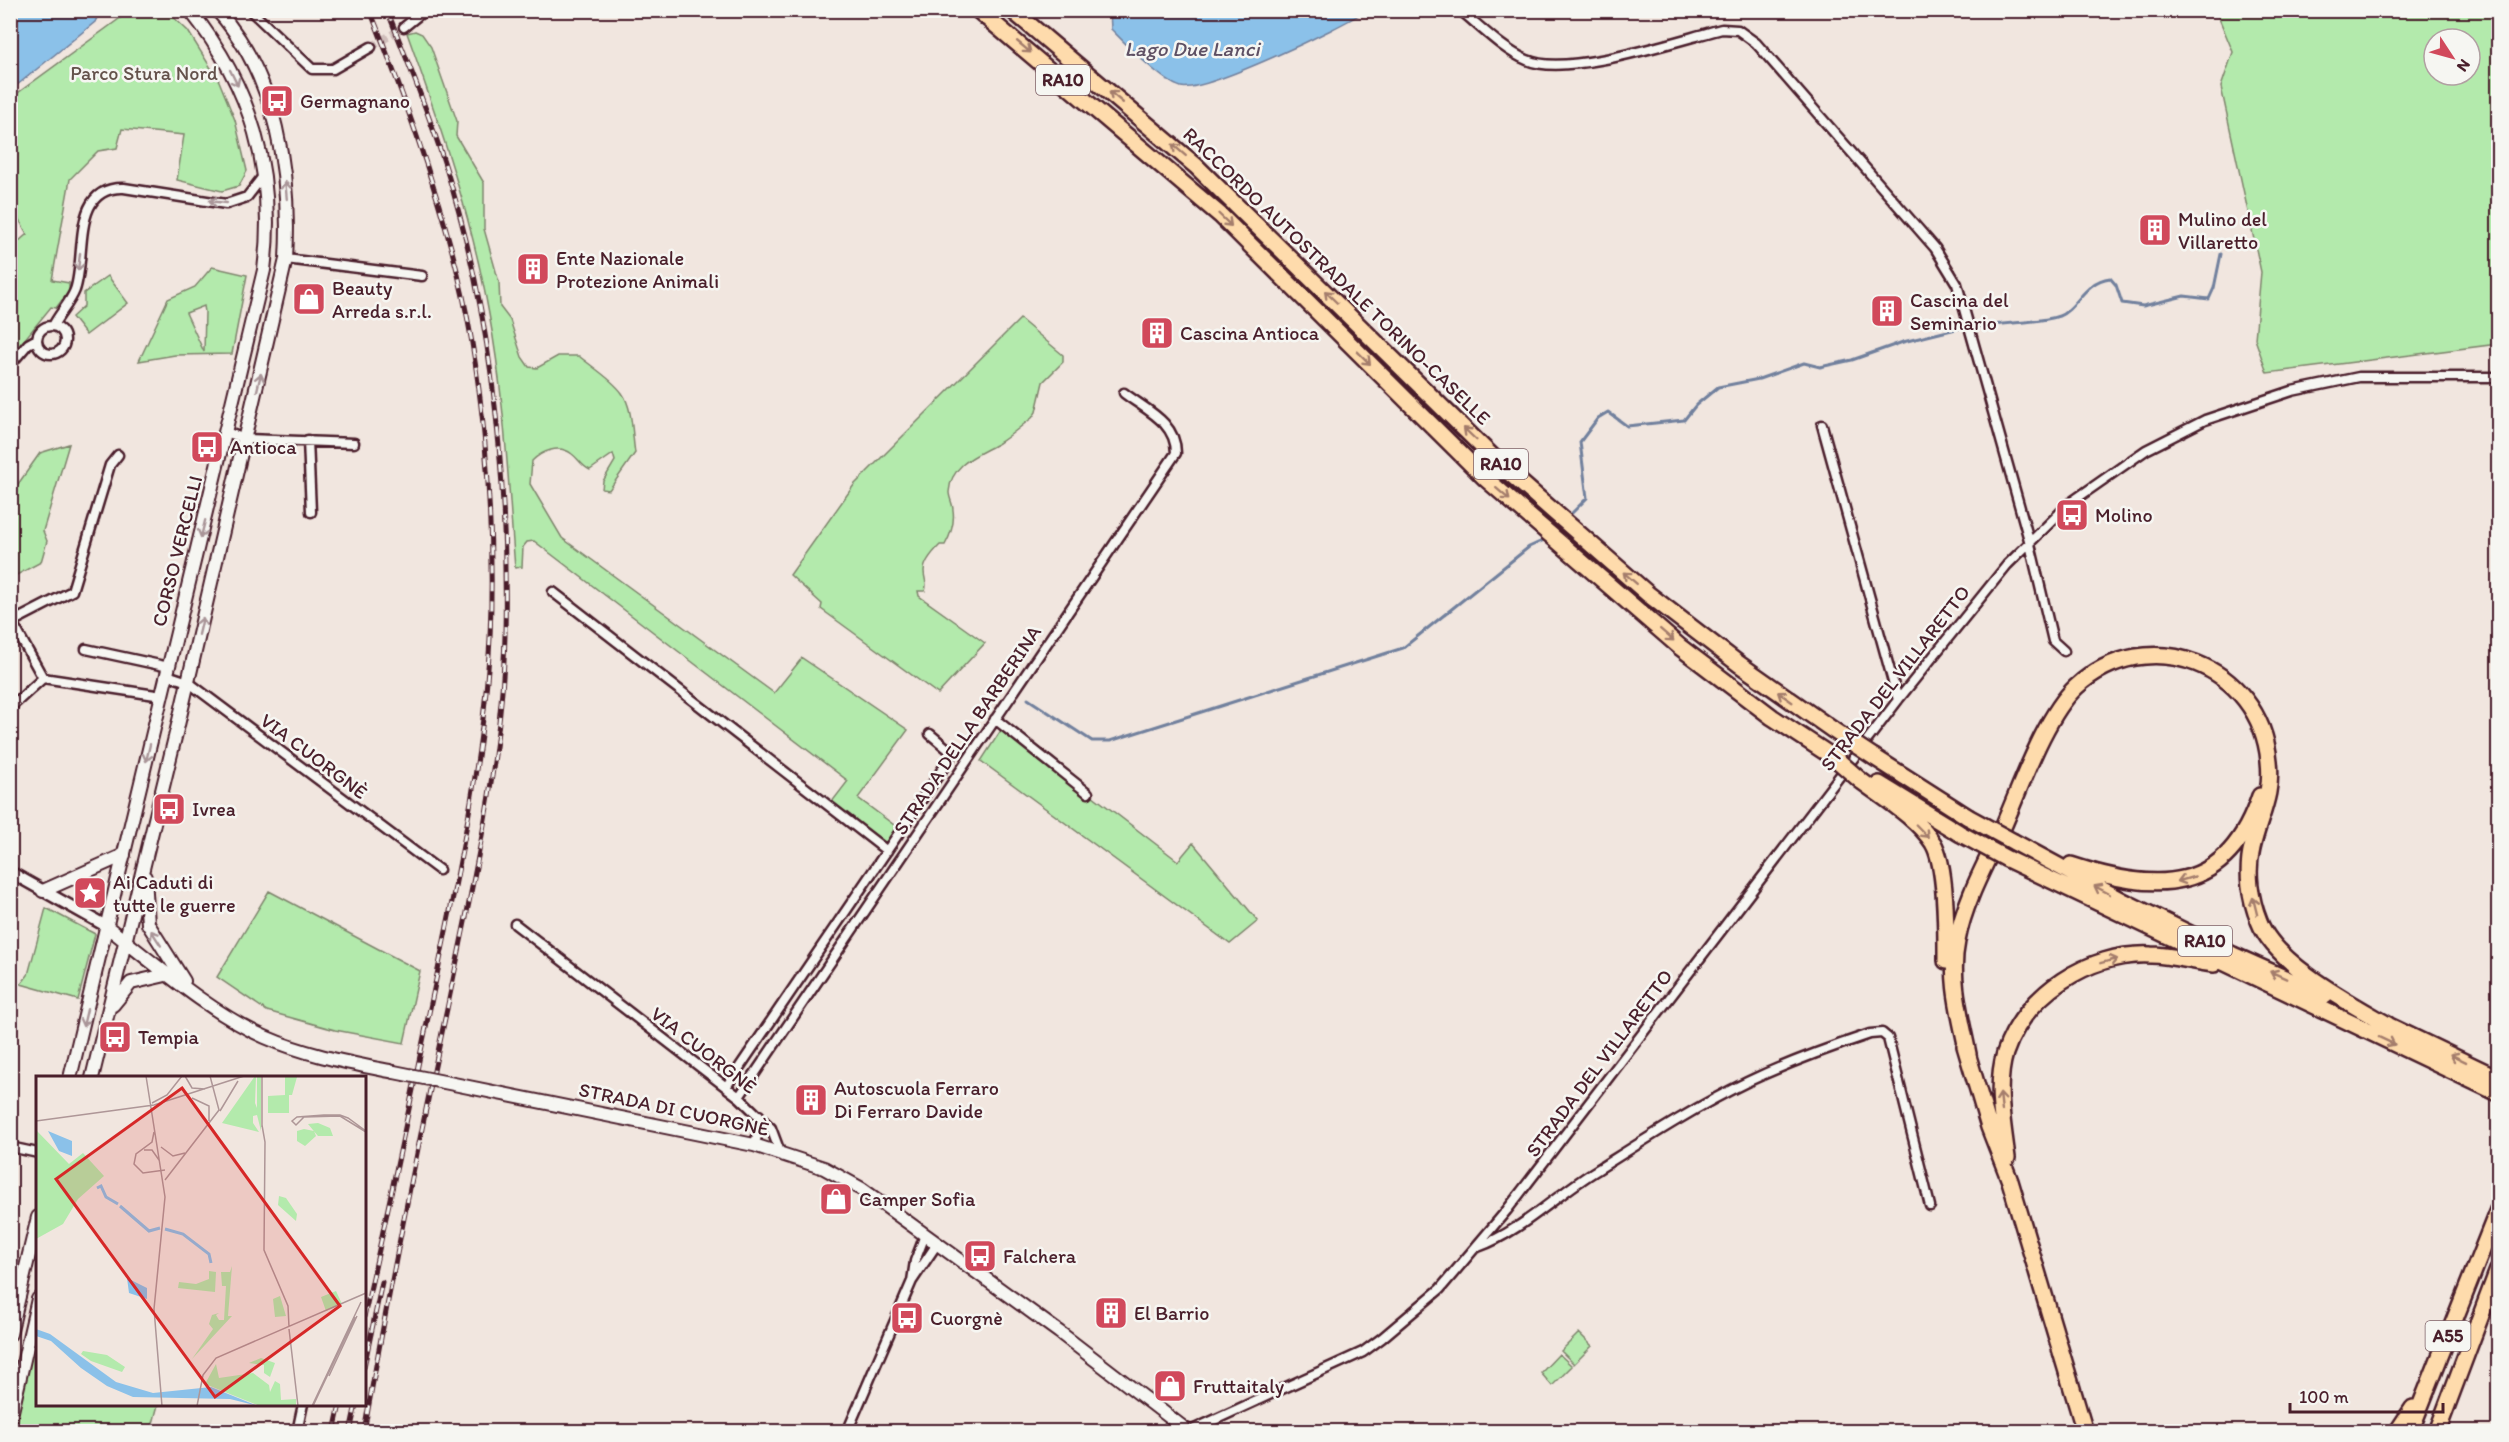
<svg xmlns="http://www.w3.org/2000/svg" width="2509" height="1442" font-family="Itim,sans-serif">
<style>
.green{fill:#b3eaac;stroke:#7e846c;stroke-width:1.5;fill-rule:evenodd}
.water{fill:#8bc1e9;stroke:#71809d;stroke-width:1.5}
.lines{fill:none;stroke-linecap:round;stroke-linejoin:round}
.stream{stroke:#71809d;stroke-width:3}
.minor-tunnel{stroke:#d0bebb;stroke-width:8;stroke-dasharray:8 4;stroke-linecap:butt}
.minor-casing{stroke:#4a1f2b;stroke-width:13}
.tertiary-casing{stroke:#4a1f2b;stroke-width:15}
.secondary-casing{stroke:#4a1f2b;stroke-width:16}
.motorway-casing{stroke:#4a1f2b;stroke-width:20}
.minor{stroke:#f6f6f2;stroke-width:8}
.tertiary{stroke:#f6f6f2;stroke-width:10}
.secondary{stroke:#f6f6f2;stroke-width:12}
.motorway{stroke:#fedbac;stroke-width:15}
.rail-casing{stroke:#4a1f2b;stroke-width:5}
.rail{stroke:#f6f6f2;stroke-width:3;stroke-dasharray:9;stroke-linecap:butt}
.secondary-bridge-casing{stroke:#4a1f2b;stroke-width:16;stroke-linecap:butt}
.motorway-bridge-casing{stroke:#4a1f2b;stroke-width:20;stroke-linecap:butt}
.secondary-bridge{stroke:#f6f6f2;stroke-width:12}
.motorway-bridge{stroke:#fedbac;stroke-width:15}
.oneway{stroke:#a47d6c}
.oneway2{stroke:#a99598}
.labels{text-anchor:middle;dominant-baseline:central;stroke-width:5;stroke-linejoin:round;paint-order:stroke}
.shield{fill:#f6f6f2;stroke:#7e6067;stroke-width:1.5}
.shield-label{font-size:18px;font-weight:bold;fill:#4a1f2b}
.park-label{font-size:20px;fill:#64524b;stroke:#f6f6f2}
.poi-label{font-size:20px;fill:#4a1f2b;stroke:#f6f6f2;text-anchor:start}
.street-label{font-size:20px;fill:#4a1f2b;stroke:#f6f6f2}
.water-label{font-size:21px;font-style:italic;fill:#5e5064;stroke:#f6f6f2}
.inset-river{fill:none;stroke:#8bc1e9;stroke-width:3}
.inset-road{fill:none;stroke:#ae9697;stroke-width:1.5}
.view{fill:#d62828;fill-opacity:0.15;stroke:#d62828;stroke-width:3}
.inset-edge{fill:none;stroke:#4a1f2b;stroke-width:3}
</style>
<rect width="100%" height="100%" fill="#f1e6df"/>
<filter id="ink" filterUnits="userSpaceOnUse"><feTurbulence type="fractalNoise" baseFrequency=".0167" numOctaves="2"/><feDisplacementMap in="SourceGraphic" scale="12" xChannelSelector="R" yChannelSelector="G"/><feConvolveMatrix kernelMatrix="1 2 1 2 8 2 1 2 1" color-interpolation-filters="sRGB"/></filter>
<g filter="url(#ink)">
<path class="green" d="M130,11H167L188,31L219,81L235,120L247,171L239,186L222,191L177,180L184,135L122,129L117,148L98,151L70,179L52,280L69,283V291L56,308L51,307L11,356V248L27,234L11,205V98Z
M2216,11H2498V344L2267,373L2255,339L2261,272L2221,87L2233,52ZM2434,39H2470V75H2434Z
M415,31L422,34L431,47L457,121L456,136L484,183V229L499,282L500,307L510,320L522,357L529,367L537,368L558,356H579C592,367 612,379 622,393C633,408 632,435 635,453L609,490L602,489L603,481L615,461L613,454L590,470C581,466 579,459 572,454C559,444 542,451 532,461L530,484L562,538L774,693L802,658L908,730L858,798L898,828L888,844L882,842L831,803L848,781L534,541L527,542L523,547L522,567L515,568C508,483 505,398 489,314C472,218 440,125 407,33Z
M212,267L247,275L232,354L175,355L139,361L168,299L195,287ZM204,306L205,312L204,352L186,313Z
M108,276L128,303L86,335L72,317L84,306V293Z
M1020,319L1063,355V362L1043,382L1036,412L1032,418C1021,426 1010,436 999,443C978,455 951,463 949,492C949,498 953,504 953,510C955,523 951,534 945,545H940C933,552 924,562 924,571C924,580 928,583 925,591H918L919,596L985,643L938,694L821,609L822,604L790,575L854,485Z
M69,444L43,531L47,541L41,562L11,578V494L40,453Z
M1003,727L1178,861L1193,843L1258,921L1230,944L981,761Z
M269,891L420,971L404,1043L335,1030L267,1011L217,977Z
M46,908L95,934L78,1000L21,984L28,975Z
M37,1328L38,1404L158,1405L151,1431L13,1432Z
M1579,1333L1592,1346L1574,1364L1561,1351Z
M1559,1354L1572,1366L1552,1386L1541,1373Z"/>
<path class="water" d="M11,10H100V11L95,22L11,90Z
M1110,10H1365V11C1342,27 1204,93 1181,87C1162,82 1126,44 1111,29Z"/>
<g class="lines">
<path class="stream" d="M1980,326C2002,323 2039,323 2059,316C2076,310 2084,281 2110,278L2116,285L2122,303L2143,306L2184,296L2209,299L2214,288L2221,254
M1572,513L1587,498L1580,442L1598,418L1608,412L1627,426L1684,420L1696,405L1718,387L1759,379L1804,363L1820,367L1852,360L1903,342L1960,328
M1028,699L1092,741H1110L1403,648L1529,547L1542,541"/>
<path class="minor-tunnel" d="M371,47L404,27"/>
<g class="minor-casing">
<path id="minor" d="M250,10L312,69H333L371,47
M1460,10C1481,27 1503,50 1527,60C1567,78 1678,40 1722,29L1738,30L1756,43L1935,248L1957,284L2029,540L2053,641L2064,651
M404,27L425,10
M286,259L422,276
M53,326C59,314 70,303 75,290C87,256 70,186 124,188L226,204L247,197L264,175
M37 340a14 14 0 1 1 28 0a14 14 0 1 1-28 0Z
M10,365L28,344L37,339
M1822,425L1898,700
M226,432L245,439L354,443
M308,440L311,512
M553,592L887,851
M12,622L43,678
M10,623L72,591L110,465L118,455
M86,649L169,667
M167,675L188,682L439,870
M10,708L43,678L162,696
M995,719L1088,793
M515,924L739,1097L771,1128L780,1152
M726,1087L950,758L949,750L930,734
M739,1097L1176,453C1176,422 1146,410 1124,393
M754,1145L760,1128L759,1115
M10,1147L38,1153
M1478,1247C1522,1231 1557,1194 1597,1170C1646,1139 1695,1107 1747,1082C1787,1063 1828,1048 1870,1034L1882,1033L1888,1038L1930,1206
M912,1281L915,1261L925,1235
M297,1432L303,1404
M847,1432L912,1281L937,1244
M1188,1432L1363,1352L1382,1338L1440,1289L1507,1210L1898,700L2007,565L2070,503L2146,450L2205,420L2292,391L2359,377H2498"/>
</g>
<g class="tertiary-casing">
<path id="tertiary" d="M10,872L106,926"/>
</g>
<g class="secondary-casing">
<path id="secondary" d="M145,877L148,924L184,981
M43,891L124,855
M106,926C154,963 210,1013 265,1037C306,1055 350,1063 394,1072
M113,1005L131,983L170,974
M70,1078L264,270C276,171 252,88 190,10
M92,1078L178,725L286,259C291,174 277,76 217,10
M444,1082L754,1145L824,1168L862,1189L1059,1332L1189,1432
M10,1334L38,1217
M10,1420L38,1299"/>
</g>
<g class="motorway-casing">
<path id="motorway" d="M978,10L1220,215L1485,478L1680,647L1772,717L1836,759
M1012,10L1196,166L1504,468L1648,594L1739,664L1833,730
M1874,757L1968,817
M1860,780C1885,799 1916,817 1933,843C1947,866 1946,934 1946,961
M1879,784L1959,833
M2014,842L2125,902L2233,955L2325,996
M2007,859L2498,1093
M2071,865C2156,893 2227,896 2260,796
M2379,1021L2498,1078
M1965,1046L1989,1127L2010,1181L2085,1432
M1968,1054C1961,1018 1949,979 1957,941C1964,902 1986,863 2003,827C2021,786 2045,716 2076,687C2148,621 2260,665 2269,761C2273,797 2259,816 2252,848C2246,871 2250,899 2259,921C2275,964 2350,1003 2388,1025
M2007,1158C2003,1124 1995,1086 2005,1053C2025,994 2089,952 2151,955C2172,955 2194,962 2214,964
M2397,1432L2413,1408
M2410,1432L2498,1210
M2437,1432L2498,1270"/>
</g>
<use href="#minor" class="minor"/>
<use href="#tertiary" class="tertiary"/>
<use href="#secondary" class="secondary"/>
<use href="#motorway" class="motorway"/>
<g class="rail-casing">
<path id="rail" d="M364,1317C389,1208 411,1098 434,989C458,873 484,756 490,638C495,516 484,369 452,251C430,169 402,90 370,10
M364,1367L382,1282
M334,1432L340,1404
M350,1432L356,1404
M364,1432C389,1290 417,1150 447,1009C472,886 502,762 505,635C508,478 493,318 446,168C429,114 408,62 387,10"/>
</g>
<use href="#rail" class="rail"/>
<g class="secondary-bridge-casing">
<path id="secondary-bridge" d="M394,1072L444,1082"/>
</g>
<g class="motorway-bridge-casing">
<path id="motorway-bridge" d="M1833,730L1874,757
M1836,759L1860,780
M1968,817L2014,842
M1959,833L2007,859"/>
</g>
<use href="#secondary-bridge" class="secondary-bridge"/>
<use href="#motorway-bridge" class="motorway-bridge"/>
</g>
<defs><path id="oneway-shaft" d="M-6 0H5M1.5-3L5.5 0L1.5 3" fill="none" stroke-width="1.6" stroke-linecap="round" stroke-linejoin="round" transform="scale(1.5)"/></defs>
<g class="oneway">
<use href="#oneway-shaft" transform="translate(1024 47) rotate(40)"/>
<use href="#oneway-shaft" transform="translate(1116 97) rotate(-140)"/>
<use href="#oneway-shaft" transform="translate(1179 150) rotate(-139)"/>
<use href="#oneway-shaft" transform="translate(1225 220) rotate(44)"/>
<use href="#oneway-shaft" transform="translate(1331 297) rotate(-136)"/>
<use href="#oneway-shaft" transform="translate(1364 358) rotate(45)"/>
<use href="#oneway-shaft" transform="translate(1470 434) rotate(-136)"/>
<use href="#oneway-shaft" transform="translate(1503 494) rotate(41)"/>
<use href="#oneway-shaft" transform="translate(1630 578) rotate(-139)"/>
<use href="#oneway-shaft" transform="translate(1667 635) rotate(41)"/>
<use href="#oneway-shaft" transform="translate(1785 697) rotate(-145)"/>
<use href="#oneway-shaft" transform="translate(1922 831) rotate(46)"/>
<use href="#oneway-shaft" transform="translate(2186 879) rotate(164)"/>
<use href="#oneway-shaft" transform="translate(2102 890) rotate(-152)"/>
<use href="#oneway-shaft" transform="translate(2255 906) rotate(-104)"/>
<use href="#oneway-shaft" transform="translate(2109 961) rotate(-14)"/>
<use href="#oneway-shaft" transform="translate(2278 975) rotate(-156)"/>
<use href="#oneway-shaft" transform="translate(2387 1041) rotate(25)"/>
<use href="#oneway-shaft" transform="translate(2458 1058) rotate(-154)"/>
<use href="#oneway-shaft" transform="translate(2001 1102) rotate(-96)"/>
</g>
<g class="oneway2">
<use href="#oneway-shaft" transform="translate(234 78) rotate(64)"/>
<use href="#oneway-shaft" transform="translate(286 190) rotate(-95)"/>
<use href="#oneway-shaft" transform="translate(218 202) rotate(-174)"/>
<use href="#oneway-shaft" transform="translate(79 262) rotate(97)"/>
<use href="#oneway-shaft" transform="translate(259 382) rotate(-77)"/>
<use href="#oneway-shaft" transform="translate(203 529) rotate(104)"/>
<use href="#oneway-shaft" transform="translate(201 626) rotate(-77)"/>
<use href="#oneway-shaft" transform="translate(148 753) rotate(103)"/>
<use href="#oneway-shaft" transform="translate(156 938) rotate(-123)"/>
<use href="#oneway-shaft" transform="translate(85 1018) rotate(103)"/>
</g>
</g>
<defs>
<g id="bus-square" transform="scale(1.725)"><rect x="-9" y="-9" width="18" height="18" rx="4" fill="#d1495b" stroke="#f6f6f2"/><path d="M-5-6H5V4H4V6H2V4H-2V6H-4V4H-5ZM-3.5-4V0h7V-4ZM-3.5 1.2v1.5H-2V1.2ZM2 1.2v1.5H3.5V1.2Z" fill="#fff"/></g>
<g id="building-square" transform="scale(1.725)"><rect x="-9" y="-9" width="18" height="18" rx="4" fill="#d1495b" stroke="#f6f6f2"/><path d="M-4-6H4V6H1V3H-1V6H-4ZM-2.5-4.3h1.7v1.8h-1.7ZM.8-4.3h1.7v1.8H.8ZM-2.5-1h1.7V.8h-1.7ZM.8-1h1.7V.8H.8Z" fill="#fff"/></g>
<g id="shop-square" transform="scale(1.725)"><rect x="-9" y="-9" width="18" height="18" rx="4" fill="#d1495b" stroke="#f6f6f2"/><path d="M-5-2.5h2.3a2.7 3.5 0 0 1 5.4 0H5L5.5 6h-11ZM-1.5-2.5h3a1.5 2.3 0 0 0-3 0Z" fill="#fff"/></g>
<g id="sight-square" transform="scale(1.725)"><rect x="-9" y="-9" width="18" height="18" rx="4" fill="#d1495b" stroke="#f6f6f2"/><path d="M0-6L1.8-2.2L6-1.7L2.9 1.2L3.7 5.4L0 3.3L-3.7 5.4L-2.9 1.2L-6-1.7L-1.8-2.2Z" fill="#fff"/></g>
</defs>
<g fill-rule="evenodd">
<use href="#bus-square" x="277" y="101"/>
<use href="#building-square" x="2155" y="230"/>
<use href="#building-square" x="533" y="269"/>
<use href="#shop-square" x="309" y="299"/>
<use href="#building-square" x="1887" y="311"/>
<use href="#building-square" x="1157" y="333"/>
<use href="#bus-square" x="207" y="447"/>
<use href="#bus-square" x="2072" y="515"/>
<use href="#bus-square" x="169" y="809"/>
<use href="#sight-square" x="90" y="893"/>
<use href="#bus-square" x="115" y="1037"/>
<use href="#building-square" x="811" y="1100"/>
<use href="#shop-square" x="836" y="1199"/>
<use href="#bus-square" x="980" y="1256"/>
<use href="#building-square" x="1111" y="1313"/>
<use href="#bus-square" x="907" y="1318"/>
<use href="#shop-square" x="1170" y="1386"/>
</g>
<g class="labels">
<g class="shield">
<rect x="1036" y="65" width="54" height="30" rx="4.5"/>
<rect x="1474" y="449" width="54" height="30" rx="4.5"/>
<rect x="2178" y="926" width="54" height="30" rx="4.5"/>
<rect x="2425.5" y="1321" width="45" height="30" rx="4.5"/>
</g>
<g class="shield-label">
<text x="1063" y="80">RA10</text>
<text x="1501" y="464">RA10</text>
<text x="2205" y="941">RA10</text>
<text x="2448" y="1336">A55</text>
</g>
<g class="park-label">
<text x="144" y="73">Parco Stura Nord</text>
</g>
<g class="poi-label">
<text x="300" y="101">Germagnano</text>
<text x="2178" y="219">Mulino del<tspan x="2178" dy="23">Villaretto</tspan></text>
<text x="556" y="258">Ente Nazionale<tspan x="556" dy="23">Protezione Animali</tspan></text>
<text x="332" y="288">Beauty<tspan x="332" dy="23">Arreda s.r.l.</tspan></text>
<text x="1910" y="300">Cascina del<tspan x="1910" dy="23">Seminario</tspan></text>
<text x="1180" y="333">Cascina Antioca</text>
<text x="230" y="447">Antioca</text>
<text x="2095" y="515">Molino</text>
<text x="192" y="809">Ivrea</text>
<text x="113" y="882">Ai Caduti di<tspan x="113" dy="23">tutte le guerre</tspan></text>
<text x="138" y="1037">Tempia</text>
<text x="834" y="1088">Autoscuola Ferraro<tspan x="834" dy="23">Di Ferraro Davide</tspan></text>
<text x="859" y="1199">Camper Sofia</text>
<text x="1003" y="1256">Falchera</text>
<text x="1134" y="1313">El Barrio</text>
<text x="930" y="1318">Cuorgnè</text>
<text x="1193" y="1386">Fruttaitaly</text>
</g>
<g class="street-label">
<text transform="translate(1337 276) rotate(44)">RACCORDO AUTOSTRADALE TORINO-CASELLE</text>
<text transform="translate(177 551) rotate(-76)">CORSO VERCELLI</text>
<text transform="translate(1895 678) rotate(-52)">STRADA DEL VILLARETTO</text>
<text transform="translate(967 730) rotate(-56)">STRADA DELLA BARBERINA</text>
<text transform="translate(314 756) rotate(37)">VIA CUORGNÈ</text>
<text transform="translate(704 1050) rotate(38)">VIA CUORGNÈ</text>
<text transform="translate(1599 1063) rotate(-53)">STRADA DEL VILLARETTO</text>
<text transform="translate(674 1109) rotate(12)">STRADA DI CUORGNÈ</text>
</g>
<g class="water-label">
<text x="1192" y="48">Lago Due Lanci</text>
</g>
</g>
<g transform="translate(36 1076)">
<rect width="330" height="330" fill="#f1e6df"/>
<path d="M219,0H220L219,27L221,32V0H225V55L221,39L217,40V47L223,56L186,47ZM249,0L261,1L256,19H253V37H232V20L249,19ZM282,47L294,52L297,60H282L272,48ZM268,53L278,55L280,60L269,70L261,65V55ZM1,55L33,88L47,77L68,100L42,123L27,148L0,163ZM243,120L250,122L261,138L260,145L242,129ZM196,190L192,240H196L156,283L177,253L173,248L176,239L183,237L180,239L183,244H188L190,210H186L185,196H194ZM173,195L180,196L179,216L142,212L143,206L160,208L173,203ZM300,215L306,228L290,235L285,221ZM244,220L250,240L239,241L237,223ZM47,275L71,279L89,291L86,296L55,285L45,278ZM225,282L239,287L234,301L228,297V289L213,287ZM180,288L183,302L217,297L233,309L234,316L239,305L244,308L245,324L260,323V330H224L169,308Z" fill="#b3eaac"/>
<path d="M12,55L36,65V80L23,75ZM91,202L111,212V223L93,217ZM0,253L14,258L80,306L117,317L175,311L222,330L194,323L97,321L71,310L45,292L15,265L0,260Z" fill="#8bc1e9"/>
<path class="inset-river" d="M61,112L65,110L70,121L82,128M84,130L113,155L124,152M129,153L147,158L173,178L175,187"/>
<path class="inset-road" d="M110,0L129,121L118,233L126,330M149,0L156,12L169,13M156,22L173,30V45M116,27L131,19L146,0M184,35L202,5M0,45L118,29L208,0M226,49L229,66L228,174L252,230L253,251M226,51V0M330,55L312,42L304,39H288L261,41L256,45L260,49L268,41L304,40L330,56M118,56L116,66L100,78L98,88L107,97L129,94M125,71L137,80L149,77M108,74H116L123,84M129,104L183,34L174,0M253,253L262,330M293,300L321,240M161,330L167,299L180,282L330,217M276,330L325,226M277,330L319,241"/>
<path class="view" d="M146,12L304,230L179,321L20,103Z"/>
<rect width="330" height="330" class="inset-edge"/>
</g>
<rect width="2509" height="1442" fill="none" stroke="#f6f6f2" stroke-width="36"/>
<rect x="18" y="18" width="2473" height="1406" fill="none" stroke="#4a1f2b" stroke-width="2" filter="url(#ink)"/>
<g transform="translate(2452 57) rotate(126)"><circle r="28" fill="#f6f6f2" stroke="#b1a0a2" stroke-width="1.5"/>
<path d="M0-4.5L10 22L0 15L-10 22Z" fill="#d1495b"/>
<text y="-9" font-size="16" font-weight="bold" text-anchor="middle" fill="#4a1f2b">N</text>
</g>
<path d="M2290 1403v9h153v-9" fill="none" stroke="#4a1f2b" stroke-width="3"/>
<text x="2299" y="1403" font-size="18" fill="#4a1f2b" stroke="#f6f6f2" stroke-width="4.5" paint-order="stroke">100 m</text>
</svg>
